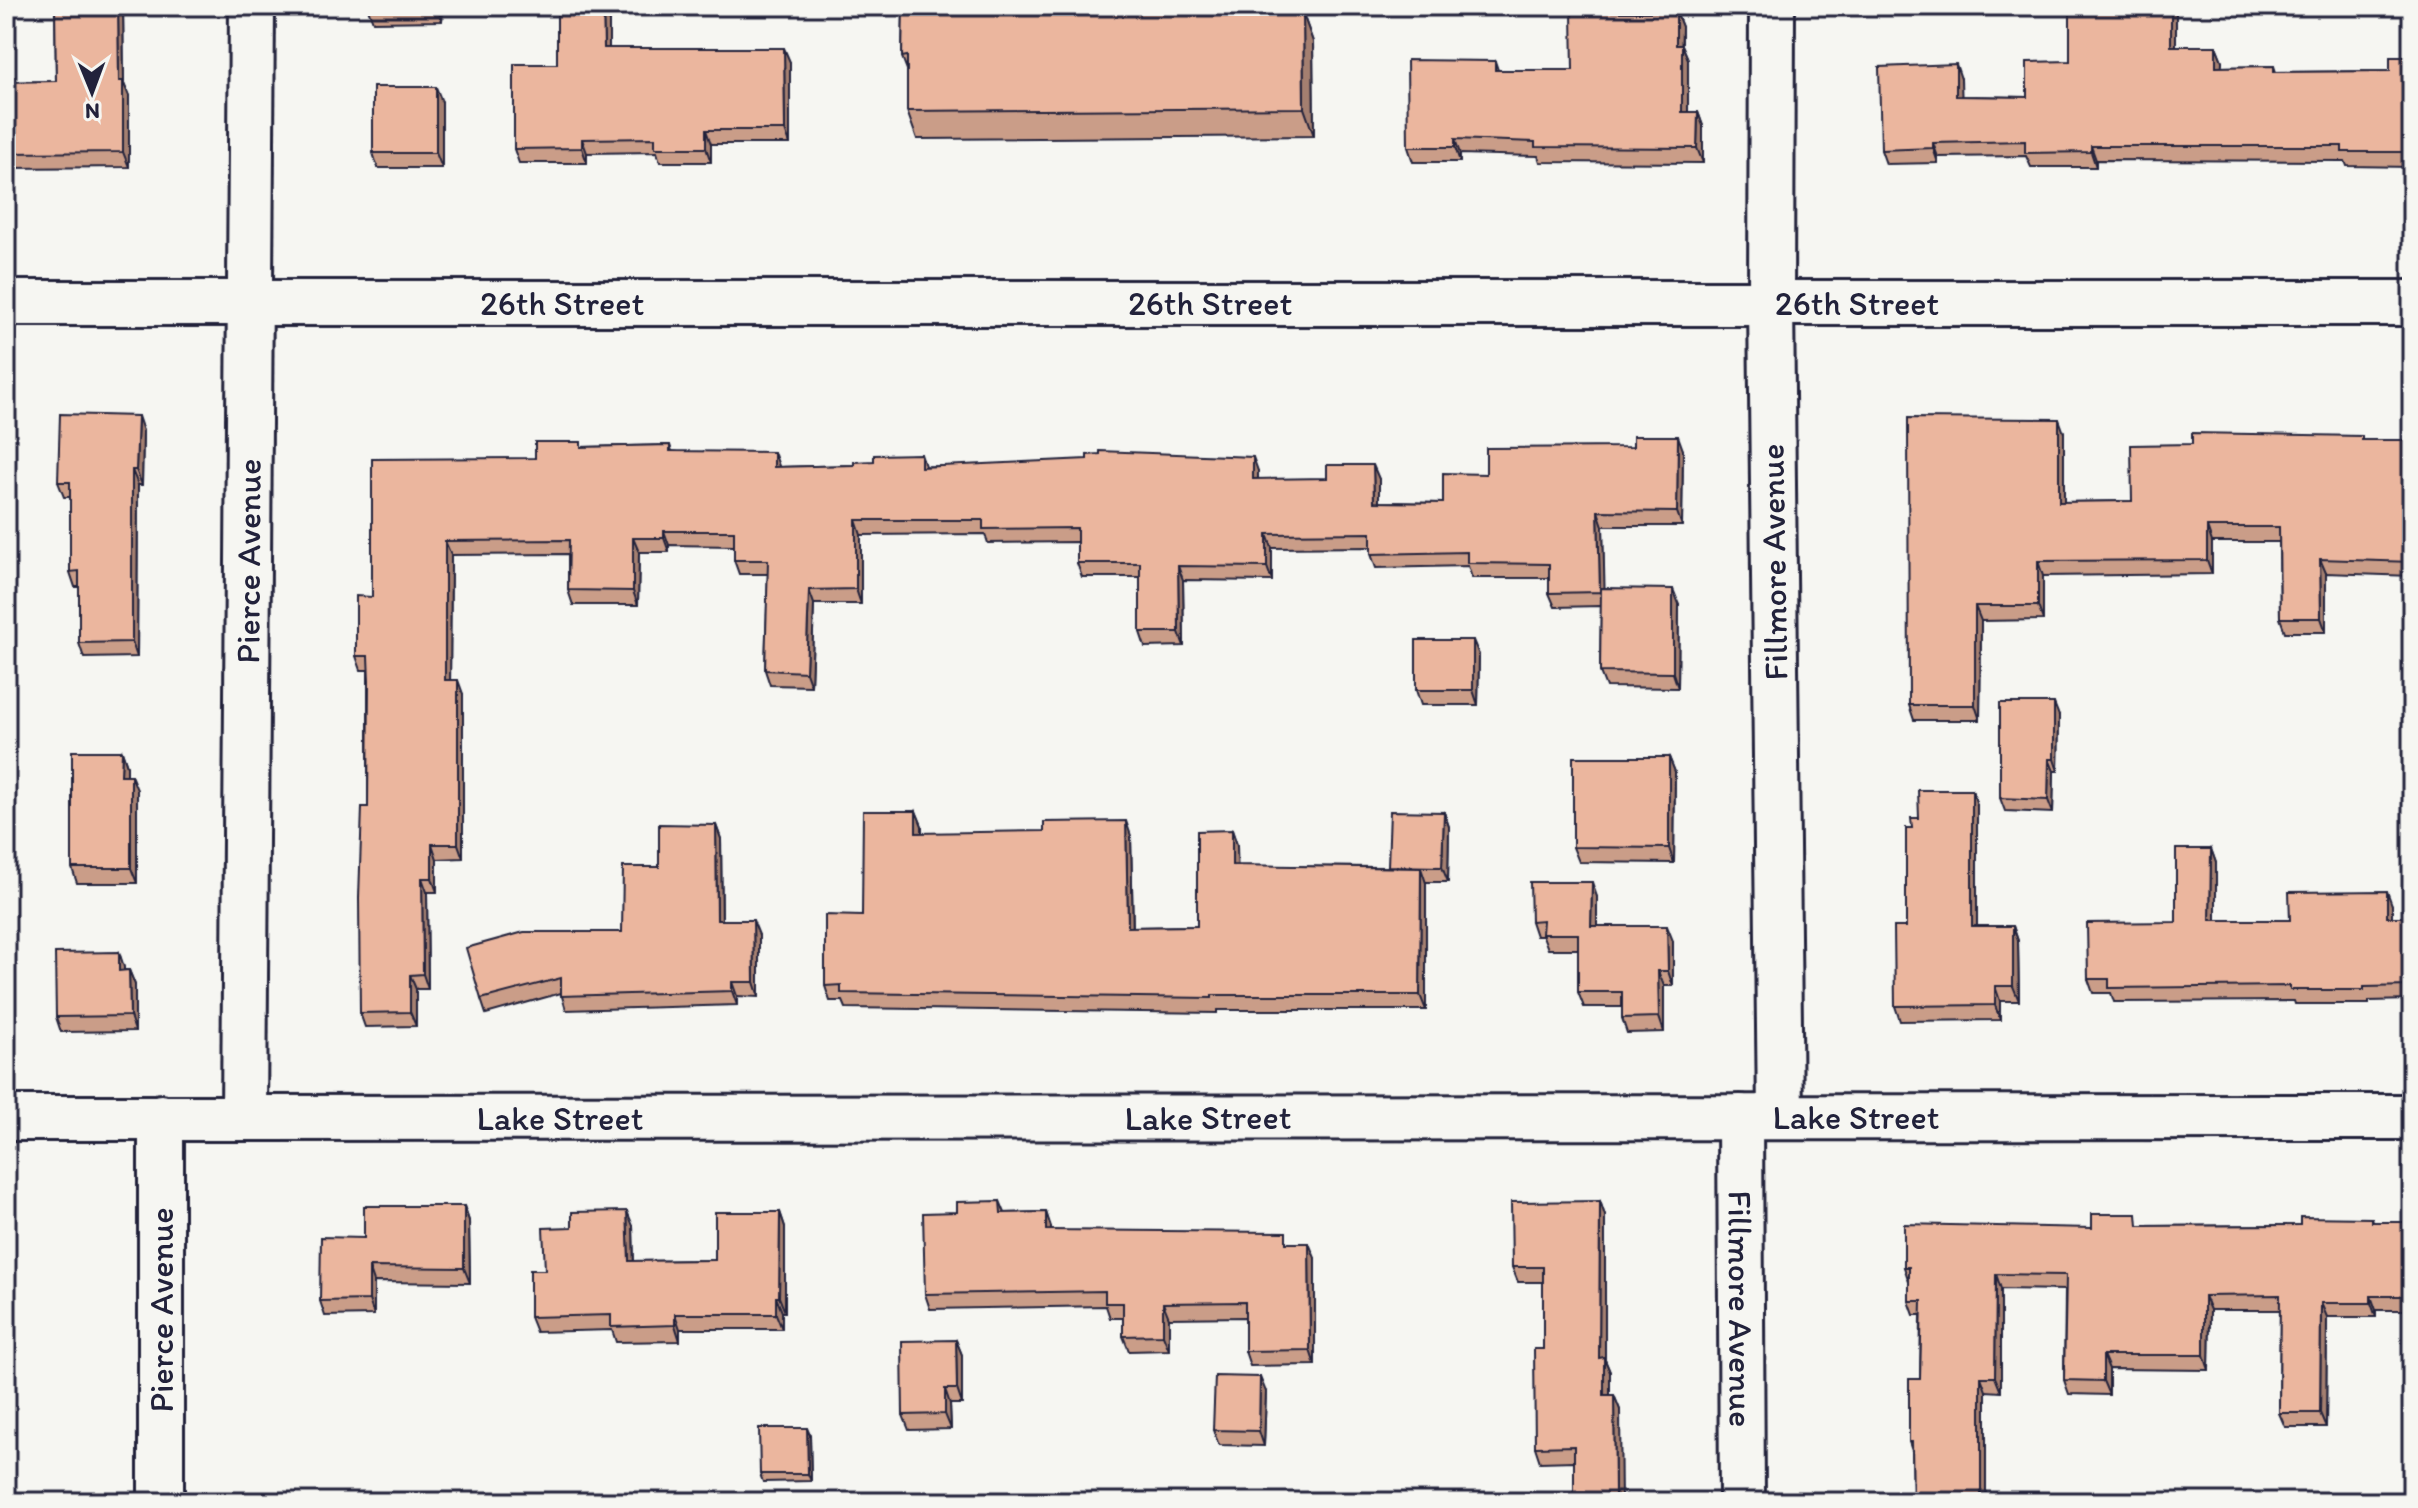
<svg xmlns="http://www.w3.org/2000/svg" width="2418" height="1508" font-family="Itim,sans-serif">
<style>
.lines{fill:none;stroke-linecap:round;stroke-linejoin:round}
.street-casing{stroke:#22223b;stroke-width:50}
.secondary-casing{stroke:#22223b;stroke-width:50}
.street{stroke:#f6f6f2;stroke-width:44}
.secondary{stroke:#f6f6f2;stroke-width:44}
.wall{fill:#ca9d88;stroke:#22223b;stroke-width:2}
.shaded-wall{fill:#a47f6f;stroke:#22223b;stroke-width:2}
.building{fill:#ebb69e;stroke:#22223b;stroke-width:2}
.labels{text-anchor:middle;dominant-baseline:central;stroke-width:8;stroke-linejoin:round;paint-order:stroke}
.street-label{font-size:34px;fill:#22223b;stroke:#f6f6f2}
</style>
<rect width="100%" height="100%" fill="#f6f6f2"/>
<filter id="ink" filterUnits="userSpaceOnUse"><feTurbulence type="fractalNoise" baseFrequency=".0125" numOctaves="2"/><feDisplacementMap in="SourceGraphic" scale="16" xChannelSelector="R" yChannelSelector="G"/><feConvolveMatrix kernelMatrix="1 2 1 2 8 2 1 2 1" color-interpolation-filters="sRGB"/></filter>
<g filter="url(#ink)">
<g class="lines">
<g class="street-casing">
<g id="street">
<path id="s1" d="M6,303H1771L1772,6"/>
<path id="s2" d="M244,1117L252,6"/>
<path id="s3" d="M6,1118L2412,1117"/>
<path d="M161,1502V1117"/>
</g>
</g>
<g class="secondary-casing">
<g id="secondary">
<path id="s4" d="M1740,1117L1742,1502"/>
<path id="s5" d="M1780,1117L1771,303H2412"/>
</g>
</g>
<use href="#street" class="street"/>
<use href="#secondary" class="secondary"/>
</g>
<path class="wall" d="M55,6H123L124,84L129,96V167L6,168V82L56,81Z
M367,6H443L442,21L373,22Z
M557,6H605L609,16V48L790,62V144H711V162H660L657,152L587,153V163H519L514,149L557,64Z
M903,6H1210V15L1303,14L1313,42L1314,136L917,139L907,111V70L902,57Z
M1676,12L1682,27V45L1688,59V112H1698L1703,126V163L1540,162L1538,156L1460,154V162H1413L1408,147L1495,61L1498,70H1573Z
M2176,46H2216L2222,61L2221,67L2274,66L2276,72L2390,71L2412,57V167L2347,166L2345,161L2096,160V167H2031L2026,156L1938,157V163L1886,164L1881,150L1961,79V96L2027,97L2070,61Z
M442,102V168H378L373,153Z
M143,431L142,485H138L137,657L84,658L79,643V587H75L70,572V497H64L58,482Z
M2064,433V502L2132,501L2363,440H2412V576L2326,573V632H2285L2280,618L2279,542H2212V574L2043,576V620L1981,621L1980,720H1914L1909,705Z
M670,445L672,451L779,467L854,465L921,454L925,466L1258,471V479H1379V502L1443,503L1486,474L1683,450L1682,526H1603L1604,588L1679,604L1678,688L1606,687L1600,672L1601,606L1555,607L1549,593V578H1472L1468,566L1376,568L1371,554V547L1272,548V581L1183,580L1184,646L1145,647L1140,632V577H1082L1077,563V542L988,543L985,534L861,535V604H814L811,686L770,685L765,670L768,574H739L734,560V546L669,545V552H639L638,605H573L568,590V554L451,555L450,680L463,694V858L437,859V892H427L428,989H416V1026L365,1027L360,1013L368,807V670H361L356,656L372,597L535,458L582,447Z
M1479,655L1478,705H1421L1416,690Z
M2059,716L2058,771H2054L2053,813L2005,811L2000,798Z
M122,751L127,766V775L137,790V883H77L72,868Z
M1669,757L1675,772L1674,863L1579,862L1573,847Z
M1972,790L1977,805V926H2013L2018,941L2019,1001H2000V1020L1900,1021L1895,1006L1906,927L1912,828L1919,818Z
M916,811L922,826V833L1131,836L1133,927L1197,926L1232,830L1237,845V866L1389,867L1388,866L1444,812L1449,827L1448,882H1426V1010H1217V1013L846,1008L843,1001H830L825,986Z
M716,825L721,839L722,920L759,935V997L737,996V1005L566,1010L561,993L486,1014L481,999L622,932L659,867Z
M2211,849L2216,863V920H2290L2392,905V917H2412V1000L2369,1001V1004H2295L2294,1001L2114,1002L2111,993H2093L2088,979L2176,922Z
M1597,897V926L1673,941V986H1664V1032L1627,1033L1622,1018V1007H1584L1578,992V949H1548L1543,936H1536L1531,921Z
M119,952L124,970H129L135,985V1031L61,1032L56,1017Z
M1000,1201L1005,1213L1046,1212L1051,1230L1289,1243L1315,1258V1365L1250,1366L1245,1351V1317L1169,1318V1350L1129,1351L1123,1336V1318H1110L1106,1306L930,1309L925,1294L957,1212Z
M1600,1201L1605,1216V1360L1610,1372V1395H1614L1620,1410V1496L1574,1502V1461L1540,1462L1535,1447L1543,1349V1282H1518L1512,1267Z
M464,1206L469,1221L470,1283L374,1282V1315L325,1316L320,1301L364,1238Z
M780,1212L785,1227V1312H782V1329H680V1341L616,1342L612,1330L536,1332L530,1317L545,1270L572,1227L633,1226L634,1261L715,1260Z
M2372,1218L2373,1222H2412V1310H2376V1317H2327L2326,1427H2285L2279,1413L2280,1310H2210L2209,1370L2109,1369V1395L2069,1394L2064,1380L2065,1290L2001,1289V1392L1986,1391V1502H1913L1912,1451L1909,1442L1920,1379L1921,1315H1914L1909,1301V1282L1904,1267L2092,1228L2142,1226L2300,1225Z
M956,1340L962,1355V1404H950L951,1429L909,1430L903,1415Z
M1266,1392L1264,1446L1219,1445L1213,1430Z
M810,1435L811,1481L763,1482L760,1474Z"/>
<path class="shaded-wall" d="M118,6H123L124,84L129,96V167L123,152L119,81Z
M436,6H443L442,21Z
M603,6H605L609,16V63L604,48Z
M1200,6H1210V43L1200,15Z
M2171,6H2176V60L2171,46Z
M1676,12L1682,27L1681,59L1676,45Z
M1303,14L1313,42L1314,136L1304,108Z
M1682,45L1688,59V127L1682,112Z
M2216,46L2222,61L2221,81L2216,67Z
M784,48L790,62V144L785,130Z
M1956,64L1961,79L1962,110L1956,96Z
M436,87L442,102V168L436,153Z
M1698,112L1703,126V163L1697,148Z
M706,130L711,144V162L706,148Z
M582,139L587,153V163L582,148Z
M1455,139L1460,154V162L1455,147Z
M1933,143L1938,157V163L1933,148Z
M2091,146L2096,160V167L2091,152Z
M138,416L143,431L142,485L136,470Z
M2059,419L2064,433V516L2059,502Z
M1678,436L1683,450L1682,526L1677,512Z
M774,452L779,466L780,481L774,467Z
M1253,457L1258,471V493L1253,479Z
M1373,465L1379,479V516L1374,502Z
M132,470L138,485L137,657L132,642Z
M1598,511L1603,526L1605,606L1600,592Z
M856,520L861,535V604L856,589Z
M2207,527L2212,542V574L2207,560Z
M664,531L669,545V552L664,538Z
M1267,534L1272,548V581L1267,567Z
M633,538L639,552L638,605L633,591Z
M445,541L451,555L450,694L445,680Z
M2320,559L2326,573V632L2321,618Z
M2038,561L2043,576V620L2038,606Z
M1178,566L1183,580L1184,646L1179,632Z
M1673,589L1679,604L1678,688L1673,673Z
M809,590L814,604L811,686L806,672Z
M1975,606L1981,621L1980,720L1975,705Z
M1473,640L1479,655L1478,705L1473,690Z
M458,680L463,694V858L458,844Z
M2054,703L2059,716L2058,771L2054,759Z
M122,751L127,766V790L121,775Z
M1669,757L1675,772L1674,863L1669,848Z
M2049,759L2054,771L2053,813L2048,800Z
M131,775L137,790V883L131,868Z
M1972,790L1977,805V942L1972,926Z
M916,811L922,826V848L916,833Z
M1444,812L1449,827L1448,882L1442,867Z
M1126,821L1131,836L1133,942L1128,927Z
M716,825L721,839L722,935L717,920Z
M1232,830L1237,845L1238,881L1232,865Z
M432,844L437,859V892L432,878Z
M2211,849L2216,863V934L2210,920Z
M1421,868L1426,883V1010L1420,995Z
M422,878L427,892L428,989L423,974Z
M1592,882L1597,897V942L1591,926Z
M2387,891L2392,905V931L2387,917Z
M753,920L759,935V997L754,982Z
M1667,926L1673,941V986L1668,971Z
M2013,926L2018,941L2019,1001L2013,986Z
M119,952L124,967V986L119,971Z
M129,970L135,985V1031L130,1016Z
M1658,971L1664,986V1032L1659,1017Z
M410,975L416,989V1026L410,1012Z
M732,982L737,996V1005L732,991Z
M1995,986L2000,1001V1020L1995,1005Z
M1600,1201L1605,1216V1360L1610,1372V1410L1604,1395L1599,1358Z
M464,1206L469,1221L470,1283L464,1268Z
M627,1211L633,1226L634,1276L629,1261Z
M780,1212L785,1227V1312L779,1297Z
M1046,1212L1051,1227V1245L1046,1230Z
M1309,1243L1315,1258V1365L1310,1350Z
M369,1267L374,1282V1315L369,1300Z
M1996,1274L2001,1289V1392L1995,1377Z
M2204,1296L2210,1310L2209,1370L2204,1355Z
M2371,1296L2376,1310V1317L2371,1303Z
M776,1297L782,1312V1329L776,1314Z
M1163,1303L1169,1318V1350L1163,1335Z
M2321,1303L2327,1317L2326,1427L2320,1413Z
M675,1314L680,1329V1341L675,1325Z
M956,1340L962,1355V1404L957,1389Z
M2103,1355L2109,1369V1395L2103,1381Z
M1260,1377L1266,1392L1264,1446L1259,1431Z
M1981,1377L1986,1391V1502H1981Z
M945,1389L950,1404L951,1429L945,1414Z
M1614,1395L1620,1410L1621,1502L1615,1496Z
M807,1428L810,1435L811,1481L808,1474Z"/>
<path class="building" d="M55,6H118L119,81H123V152L6,153V82L56,81Z
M367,6H436L367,7Z
M557,6H603L604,48H784L785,130H706V148H655V138L582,139V148L514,149V64H557Z
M903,6H1200V15L1303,14L1304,108L907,111V56L902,57Z
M2070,6H2171V46H2216V67L2274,66V72L2390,71V57H2412V152H2342V146H2091V152L2025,153V141L1933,143V148L1881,150L1879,67L1956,64V96L2027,97V62L2070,61Z
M1572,12H1676V45H1682V112H1698L1697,148L1535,147V142L1455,139V147H1408L1407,60L1495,61V70H1573Z
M373,87H436V153H373Z
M60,414L138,416L136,470H132V642L79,643V571L70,572V482H58Z
M1908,418L2059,419V502L2132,501L2131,445L2192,444V433L2362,436V440H2412V562L2320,559L2321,618H2280L2279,527H2207V560L2038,561V606H1975V705H1909Z
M1633,436H1678L1677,512L1598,511L1600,592L1549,593V564L1467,563V552L1371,554V533L1267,534V567L1178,566L1179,632H1140V563H1077V528L983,529V520H856V589L809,590L806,672L765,670L768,560H734V531H664V538H633V591L568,590L569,540L445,541V680H458V844H432V878H422L423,974L410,975V1012L360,1013L359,898L362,807H368L369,681L368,656H356V596L372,597V459L535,458V442H581V447L670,445V451L774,452V467L854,465V462L874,461V455L921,454V467L1087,459V455L1100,454V451L1253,457V479L1327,478V465H1373L1374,502L1443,503V473L1486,474V448L1633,447Z
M1601,588L1673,589V673L1600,672Z
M1416,640H1473V690H1416Z
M2000,703H2054V759H2049L2048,800L2000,798Z
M72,751H122L121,775H131V868H72Z
M1573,757H1669V848L1573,847Z
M1918,790H1972V926H2013V986H1995V1005L1895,1006L1894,927H1906V828H1912L1911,818H1919Z
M863,811H916V833L1044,831V822L1126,821L1128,927L1197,926V831L1232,830V865L1421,868L1420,995H1212V998L841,993V985L825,986V915L862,916Z
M1390,811L1444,812L1442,867L1388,866Z
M659,824L716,825L717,920H753L754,982H732V991L561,996V978L481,999L466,948L524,932H622L623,867H659Z
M2176,849H2211L2210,920H2290L2289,892L2387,891V917H2412V986L2364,987V990H2290V986L2109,988V979H2088L2087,923L2176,922Z
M1530,882H1592L1591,926H1667L1668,971H1658L1659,1017L1622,1018V992H1578V934H1542L1543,920L1531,921Z
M119,952V971L129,970L130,1016L56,1017L55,953Z
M1000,1201L1001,1213L1046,1212V1230L1286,1232V1243H1309L1310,1350L1245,1351V1302L1163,1303V1335L1123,1336V1303H1105V1291L925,1294L923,1213L957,1212V1202Z
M1600,1201L1599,1358L1604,1357V1395H1614L1615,1496H1630V1502H1574V1446L1535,1447L1534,1349H1543V1267H1512L1511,1202Z
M364,1206H464V1268L369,1267V1300L320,1301L321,1237L364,1238Z
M627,1211L629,1261L715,1260V1212H780L779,1297H776V1314H675V1325L611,1327V1315L530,1317V1270H545L543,1228L572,1227V1212Z
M2092,1214H2137L2138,1226L2300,1225V1217L2372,1218V1222H2412V1296H2371V1303H2321L2320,1413H2279L2280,1295L2204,1296V1355H2103V1381L2064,1380L2066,1275L1996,1274L1995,1377H1981V1502H1913L1912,1442H1909V1379H1920L1922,1301H1909V1267H1904V1224L2092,1228Z
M956,1340L957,1389H945V1414L903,1415L902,1341Z
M1215,1376L1260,1377L1259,1431L1213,1430Z
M759,1428H807L808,1474H760Z"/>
</g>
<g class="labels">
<g class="street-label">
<text stroke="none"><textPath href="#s1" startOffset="556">26th Street</textPath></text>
<text stroke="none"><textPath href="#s1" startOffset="1204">26th Street</textPath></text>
<text stroke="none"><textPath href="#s5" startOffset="900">26th Street</textPath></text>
<text stroke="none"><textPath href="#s2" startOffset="556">Pierce Avenue</textPath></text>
<text transform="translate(1774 562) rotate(-91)">Fillmore Avenue</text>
<text stroke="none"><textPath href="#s3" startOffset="554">Lake Street</textPath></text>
<text stroke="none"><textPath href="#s3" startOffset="1202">Lake Street</textPath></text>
<text stroke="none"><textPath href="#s3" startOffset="1850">Lake Street</textPath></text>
<text transform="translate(161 1310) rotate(-90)">Pierce Avenue</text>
<text stroke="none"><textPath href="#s4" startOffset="192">Fillmore Avenue</textPath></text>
</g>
</g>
<rect width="2418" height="1508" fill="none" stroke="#f6f6f2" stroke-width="32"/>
<rect x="16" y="16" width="2386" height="1476" fill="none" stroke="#22223b" stroke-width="3" filter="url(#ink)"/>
<g transform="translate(92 92) rotate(179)" stroke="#f6f6f2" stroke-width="6" paint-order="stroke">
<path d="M0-6L14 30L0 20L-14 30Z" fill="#22223b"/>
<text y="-12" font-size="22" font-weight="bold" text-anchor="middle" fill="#22223b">N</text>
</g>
</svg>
